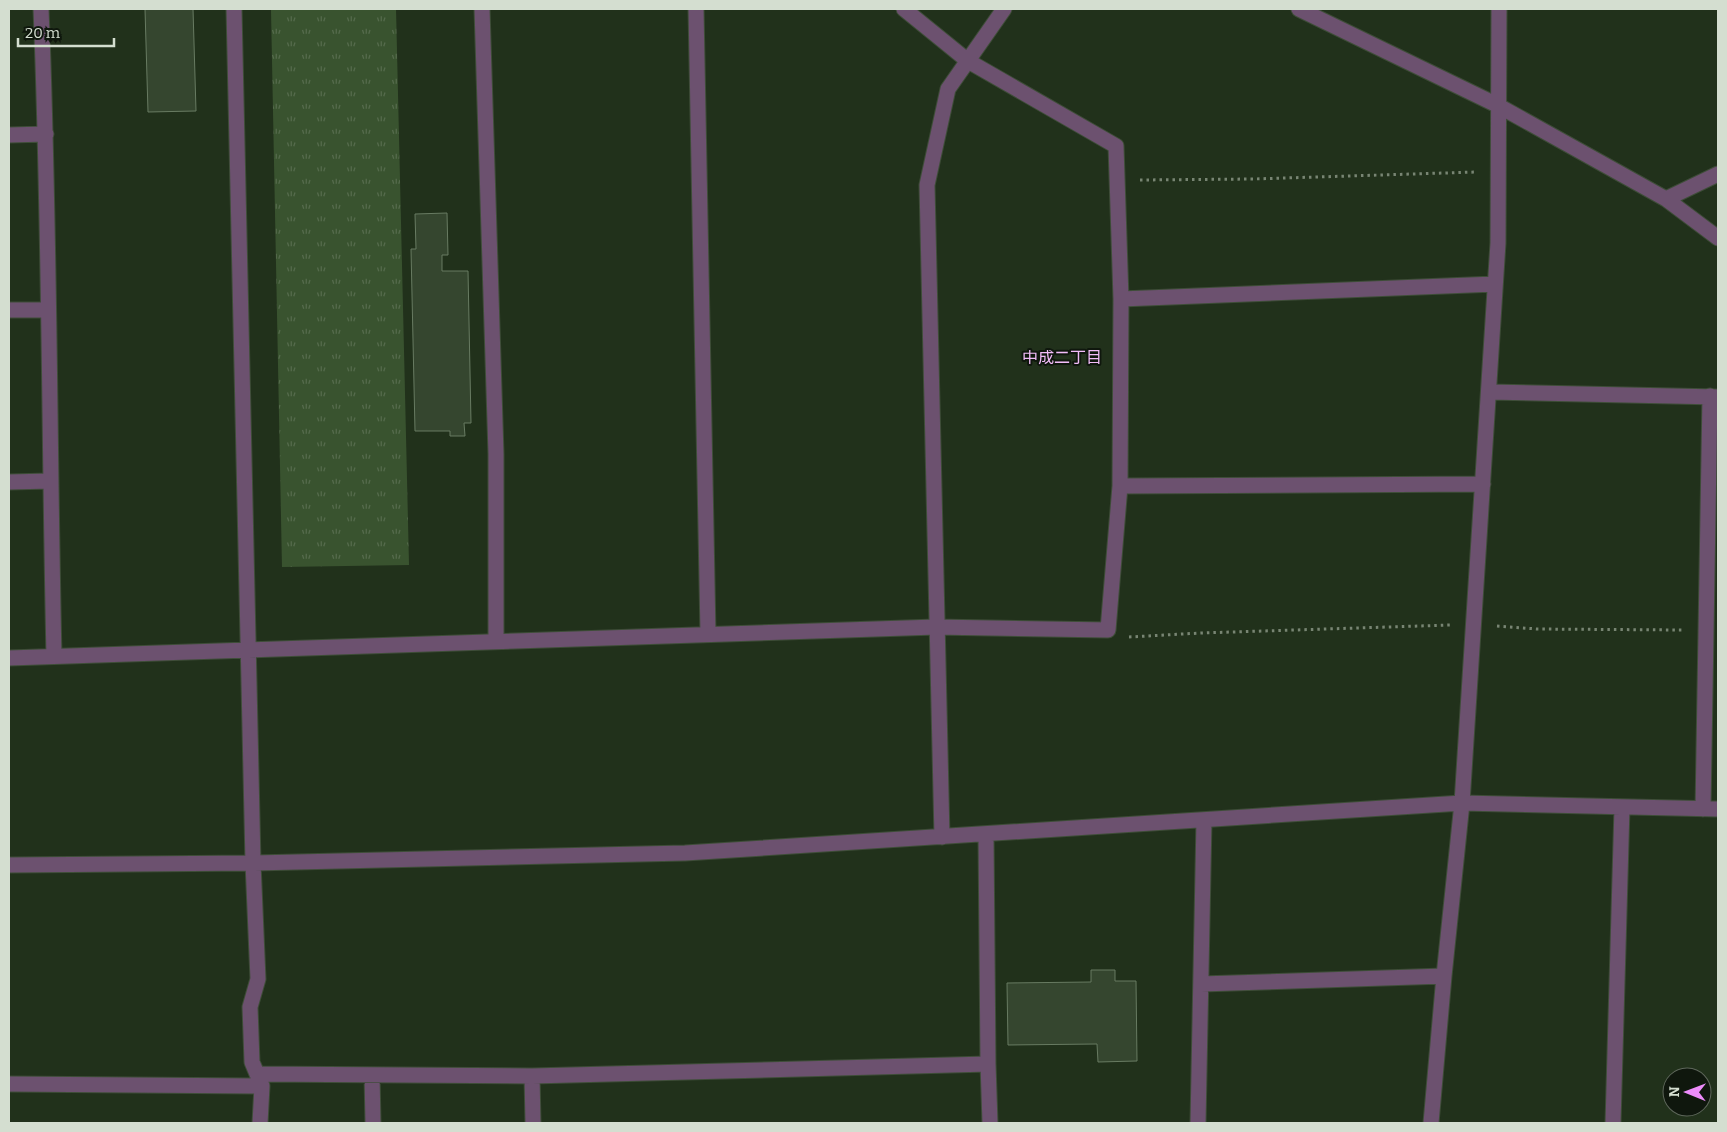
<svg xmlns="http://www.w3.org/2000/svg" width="1727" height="1132" font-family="Bitter,'Noto Sans JP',serif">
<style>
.park{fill:url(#park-tufts)}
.building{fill:#35462f;stroke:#687b62}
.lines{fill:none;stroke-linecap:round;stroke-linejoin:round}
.minor-casing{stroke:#3e4d38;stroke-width:17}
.path{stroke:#788573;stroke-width:3;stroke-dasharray:2.5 4;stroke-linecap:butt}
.minor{stroke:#6c516f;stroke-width:15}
.labels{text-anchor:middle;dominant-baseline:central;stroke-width:4;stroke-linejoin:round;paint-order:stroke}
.neighbourhood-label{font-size:16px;fill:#f2bcf9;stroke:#0f170d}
</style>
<defs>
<pattern id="park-tufts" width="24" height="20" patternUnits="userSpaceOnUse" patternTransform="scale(1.25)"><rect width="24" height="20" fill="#39532f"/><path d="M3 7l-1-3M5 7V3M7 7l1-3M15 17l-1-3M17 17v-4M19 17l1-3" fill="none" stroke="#556b4c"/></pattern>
</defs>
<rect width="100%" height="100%" fill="#21311b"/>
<path class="park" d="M271,9H396L409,565L282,567Z"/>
<path class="building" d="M145,9H193L196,111L148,112Z
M447,213L448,255H442V271H468L471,423H464L465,436H450V431H415L411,249H416L415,214Z
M1091,970H1115V981H1136L1137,1061L1098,1062L1097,1044L1008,1045L1007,983L1091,982Z"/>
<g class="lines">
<g class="minor-casing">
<path id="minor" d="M41,9C50,225 49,441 54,656
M234,9L253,863L258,979L250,1007L252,1062L262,1086L260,1123
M482,9L496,454V641
M696,9L708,634
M1299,9L1497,105L1666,199L1718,238
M9,135L46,134
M1666,199L1718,174
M1121,299L1495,284
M9,310H48
M1489,392L1718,397
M9,482L50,481
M1120,486L1483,484
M9,658L936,627L1108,630L1120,486L1121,299L1116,146L968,61L904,9
M1703,809L1710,396
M942,837L927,185L948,89L1004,9
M9,865L253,863L685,853L1462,803L1718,809
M1201,984L1444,976
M988,1064L990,1123
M257,1074L532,1076L533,1123
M372,1075L373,1123
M532,1076L988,1064L986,835
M9,1084L262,1086
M1198,1123L1204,820
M1431,1123L1444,976L1462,803L1498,243C1499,165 1498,87 1499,9
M1613,1123L1622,807"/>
</g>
<path class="path" d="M1140,180L1253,179L1476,172
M1497,626L1537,629L1683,630
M1129,637L1201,633L1450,625"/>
<use href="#minor" class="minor"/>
</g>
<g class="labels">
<g class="neighbourhood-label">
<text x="1062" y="357">中成二丁目</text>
</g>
</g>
<rect width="1727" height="1132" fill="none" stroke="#d4ded0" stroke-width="20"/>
<g transform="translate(1687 1092) rotate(271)"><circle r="24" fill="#0f170d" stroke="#5e675b"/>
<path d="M0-4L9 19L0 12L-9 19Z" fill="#ed8cfa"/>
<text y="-8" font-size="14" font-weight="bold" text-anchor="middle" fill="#d4ded0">N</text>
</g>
<path d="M18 38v8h96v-8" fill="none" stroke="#d4ded0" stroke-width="2.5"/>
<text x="25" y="38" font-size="15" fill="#d4ded0" stroke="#0f170d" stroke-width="4" paint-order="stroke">20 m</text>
</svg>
